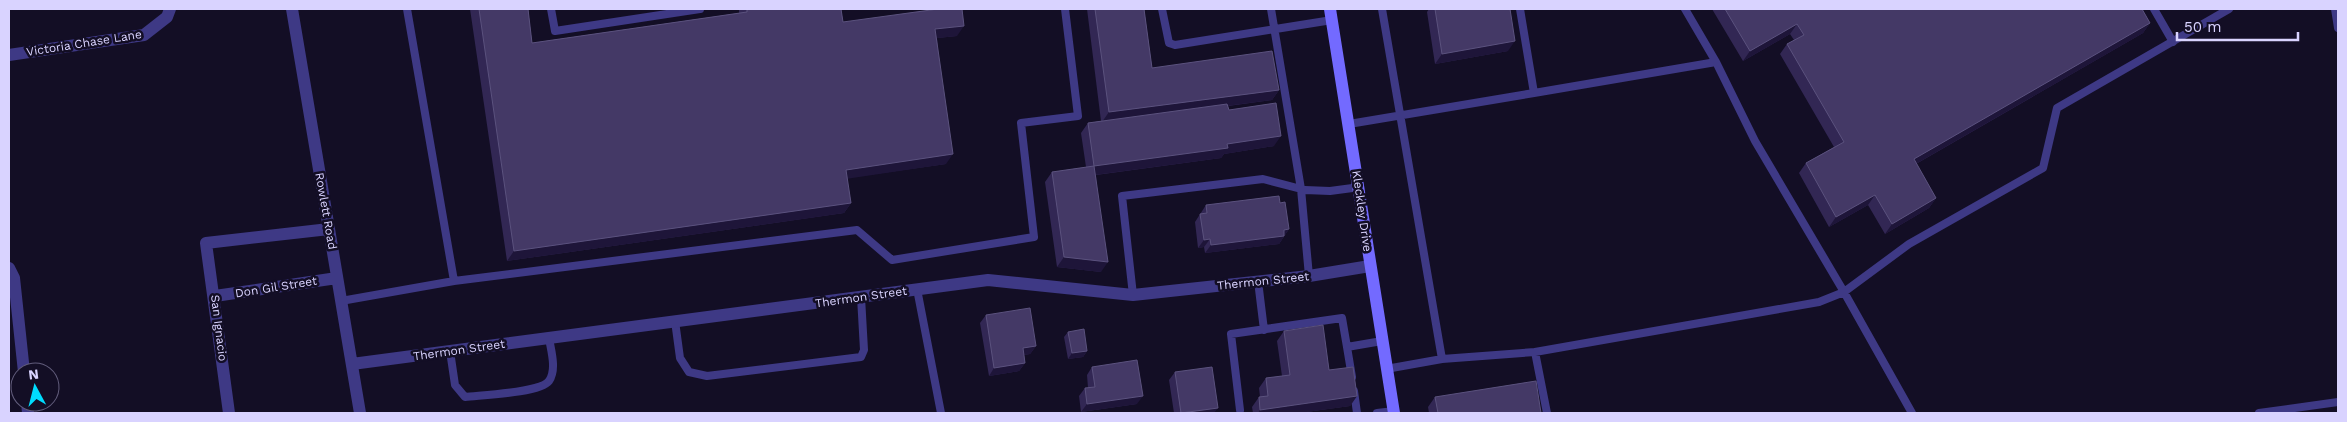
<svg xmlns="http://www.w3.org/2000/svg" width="2347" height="422" font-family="'Work Sans',sans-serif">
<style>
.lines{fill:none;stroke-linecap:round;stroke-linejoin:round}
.lane{stroke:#3e3985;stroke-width:8}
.street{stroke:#3e3985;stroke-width:12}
.secondary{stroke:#736aff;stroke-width:12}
.wall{fill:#322754}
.shaded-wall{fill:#1e1539}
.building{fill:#443966;stroke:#5b527e}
.labels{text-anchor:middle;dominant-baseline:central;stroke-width:5;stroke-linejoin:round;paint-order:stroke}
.street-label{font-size:12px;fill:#d9d3ff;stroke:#130e25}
</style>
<rect width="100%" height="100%" fill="#130e25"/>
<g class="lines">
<path class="lane" d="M407,9L454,281
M551,9L555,31L700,9
M1162,9L1169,43L1175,45L1332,20
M1271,9L1301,189L1309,276
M1382,9L1442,359
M1685,9L1716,62L1755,141L1844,292L1909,244L2043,168L2057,108L2229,9
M2154,9L2173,42
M2335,9L2338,28
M1534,93L1716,62
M1349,124L1534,93L1520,9
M1258,281L1264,330
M917,289L941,413
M1133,295L1122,196L1263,179L1305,190L1330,191L1360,187
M341,301L454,281L857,230L892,260L1034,237L1021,123L1078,116L1065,9
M675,321L680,358L689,372L707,376L861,357L864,350L861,297
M1347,347L1352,377
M450,351L455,385L465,397C482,395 540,393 549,381C557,369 551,351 549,338
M1535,352L1547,413
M1386,369L1442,359L1535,352L1819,302L1844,292L1912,413
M1354,391L1357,413
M1240,410L1231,334L1342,318L1347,347L1382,341
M1377,413L1394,411
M2259,413L2338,402"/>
<path class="street" d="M292,9L360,413
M9,55L144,35L167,17L170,9
M9,268L14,278L24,372
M215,296L337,278
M352,364L988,280L1133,295L1309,276L1370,266
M27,402L28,413
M229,413L206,243L329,229"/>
<path class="secondary" d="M1330,9L1394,413"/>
</g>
<path class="wall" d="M470,9H528L532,43L739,13V9H841L843,22L957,36L937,38L946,164L847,178L851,203L844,213L507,261Z
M1087,9H1144L1152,68L1279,90L1272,100L1228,106L1229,110L1274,146L1224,154L1221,158L1096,175L1101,272L1057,267L1045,182L1052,172L1086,167L1081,133L1088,123L1101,121Z
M1429,9H1510L1508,51L1435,64L1427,12Z
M1712,9H2142L2150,23L2143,33L1916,164L1936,198L1929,208L1885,234L1868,205L1829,227L1799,173L1806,163L1834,147L1780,54L1787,44L1794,40L1790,34L1743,61Z
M1280,203L1289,229L1279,244L1205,253L1204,247L1198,248L1195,222L1206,205Z
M986,315L1036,346L1030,354L1024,355L1025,363L1019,371L989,376L980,323Z
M1284,331L1329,370L1357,396L1350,406L1299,413H1253L1252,407L1259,397H1260L1259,388L1266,378L1282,376L1277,341Z
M1068,332L1087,351L1083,357L1068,359L1064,337Z
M1092,367L1137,404L1081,412L1079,396L1085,388H1088L1087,375Z
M1175,372L1214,413H1174L1169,380Z
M1435,397L1541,413H1429L1428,407Z"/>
<path class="shaded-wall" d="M2150,23L2143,33L1907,169L1914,159Z
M1797,24L1790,34L1743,61L1750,51Z
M964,26L957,36L928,39L935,29Z
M1515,41L1508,51L1435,64L1442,54Z
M1279,90L1272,100L1102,122L1109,112Z
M1281,136L1274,146L1224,154L1221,158L1087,176L1094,166L1227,144Z
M953,154L946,164L839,180L846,170Z
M1875,195L1868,205L1829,227L1836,217Z
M1936,198L1929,208L1885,234L1892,224Z
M851,203L844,213L507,261L514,251Z
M1289,229L1279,244L1205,253L1211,245Z
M1210,239L1204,247L1198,248L1204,240Z
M1064,257L1108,262L1101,272L1057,267Z
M1036,346L1030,354L1017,356L1023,348Z
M1087,351L1083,357L1068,359L1072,353Z
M1025,363L1019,371L989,376L994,368Z
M1143,396L1137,404L1081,412L1087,404Z
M1357,396L1350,406L1299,413H1258L1260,410Z
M1218,408L1214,413H1182Z"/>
<path class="building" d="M479,9H528L532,43L747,12V9H841L843,22L938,9H962L964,26L935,29L953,154L846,170L851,203L514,251Z
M1095,9H1144L1152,68L1272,51L1279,90L1109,112Z
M1435,9H1510L1515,41L1442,54Z
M1725,9H2142L2150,23L1914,159L1936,198L1892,224L1875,195L1836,217L1806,163L1844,142L1787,44L1804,35L1797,24L1750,51Z
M1276,103L1281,136L1227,144L1228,148L1094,166L1088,123L1227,104L1229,110Z
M1094,166L1108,262L1064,257L1052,172Z
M1279,196L1280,203L1285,202L1289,229L1284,230V236L1211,245L1210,239L1204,240L1200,214L1207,213L1206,205Z
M1030,308L1036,346L1023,348L1025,363L994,368L986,315Z
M1323,325L1329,370L1353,367L1357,396L1260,410L1259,397L1268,396L1266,378L1290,375L1284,331Z
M1084,329L1087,351L1072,353L1068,332Z
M1137,360L1143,396L1087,404L1085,388L1095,387L1092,367Z
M1212,367L1218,408L1181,413L1175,372Z
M1536,381L1541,413H1438L1435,397Z"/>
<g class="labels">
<g class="street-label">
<text transform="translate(84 43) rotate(-9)">Victoria Chase Lane</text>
<text transform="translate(326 211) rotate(80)">Rowlett Road</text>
<text transform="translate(1362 211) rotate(82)">Kleckley Drive</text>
<text transform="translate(1263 281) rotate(-6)">Thermon Street</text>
<text transform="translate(276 287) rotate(-9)">Don Gil Street</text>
<text transform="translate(861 297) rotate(-8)">Thermon Street</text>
<text transform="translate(219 328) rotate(83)">San Ignacio</text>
<text transform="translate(459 350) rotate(-8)">Thermon Street</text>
</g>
</g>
<rect width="2347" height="422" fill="none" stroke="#d9d3ff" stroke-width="20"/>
<g transform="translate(35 387) rotate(353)"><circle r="24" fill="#130e25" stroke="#625d7c"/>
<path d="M0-4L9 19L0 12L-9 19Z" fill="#00dcfe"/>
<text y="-8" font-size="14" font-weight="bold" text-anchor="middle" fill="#d9d3ff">N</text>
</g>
<path d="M2177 32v8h121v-8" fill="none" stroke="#d9d3ff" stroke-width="2.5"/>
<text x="2184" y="32" font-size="15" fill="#d9d3ff" stroke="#130e25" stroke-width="4" paint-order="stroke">50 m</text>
</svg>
